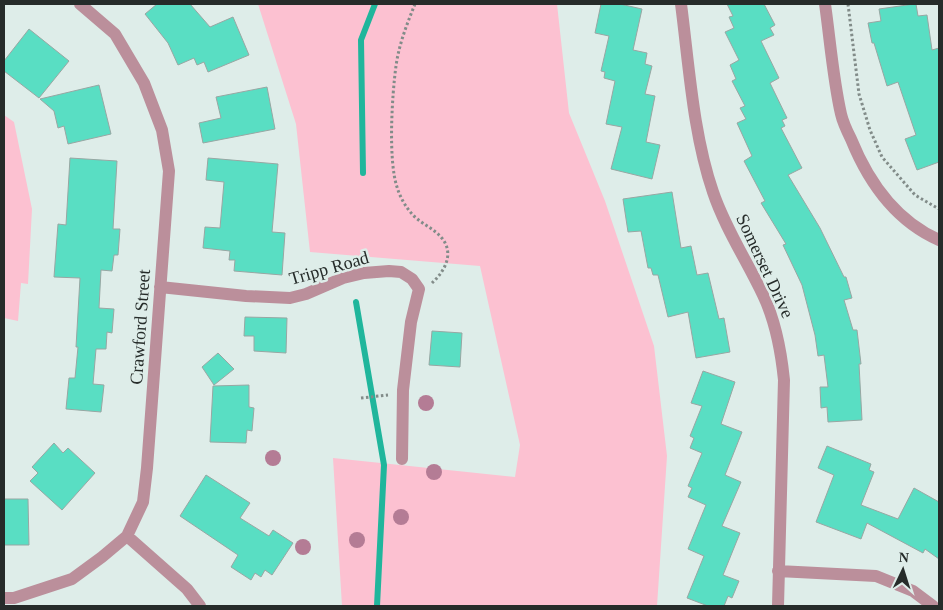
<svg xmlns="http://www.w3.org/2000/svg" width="943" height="610" font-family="Georgia,serif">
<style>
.green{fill:#fcc1d1}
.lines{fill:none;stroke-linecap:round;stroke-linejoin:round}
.stream{stroke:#20b69c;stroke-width:6}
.building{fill:#59dec3;stroke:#98a7a3}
.path{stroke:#828c89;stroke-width:3;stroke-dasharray:2.5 2.5;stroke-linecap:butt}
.minor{stroke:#bb8f9b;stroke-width:12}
.tree{fill:#b47c95}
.labels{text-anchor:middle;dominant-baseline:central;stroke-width:5;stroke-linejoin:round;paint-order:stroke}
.street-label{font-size:18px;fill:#262c2a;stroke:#deede9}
</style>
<rect width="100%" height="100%" fill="#deede9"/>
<path class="green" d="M258,4H557L569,113L605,201L654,346L667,456L657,606H342L333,458L515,477L520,445L480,266L310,252L296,124Z
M4,115L14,122L32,209L28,284L21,283L18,321L4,318Z"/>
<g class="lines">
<path class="stream" d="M363,173L361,40L375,4
M356,302L384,465L377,606"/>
</g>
<path class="building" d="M157,4H190L210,27L233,17L249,55L208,72L204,62L197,65L194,58L178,65L168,43L145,14Z
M601,4H620L642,9L633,50L647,53L645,64L652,66L645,94L655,96L646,142L660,145L652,179L611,169L622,127L606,124L615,81L604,78L605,72L601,71L609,36L595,33Z
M727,4H764L775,25L770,28L774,35L761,41L779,78L770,83L787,118L782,120L785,126L781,128L802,168L788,175L820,228L844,277H846L852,298L844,300L853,330H857L861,364H859L862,420L828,422L827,407L821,408L820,387H828L824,355L818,356L815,335L802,285L783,245L786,244L761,203L765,201L744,161L752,156L737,123L746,119L740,108L745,106L732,81L736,79L730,65L739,60L725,32L734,28L729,17L733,16Z
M914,4H916L918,16L927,15L932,50L939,48V162L917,170L905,139L916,135L898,82L887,86L874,43H872L868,23L881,21L879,9Z
M29,29L69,61L39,98L4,71V61Z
M99,85L111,134L68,144L64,126L58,128L54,111L40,99Z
M267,87L275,129L203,143L199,123L221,118L216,97Z
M70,158L117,161L113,229H120L118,255H114L112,271L101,270L99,308L114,309L112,333L107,332L106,349H96L93,384L104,385L101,412L66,409L69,378H75L78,347H76L80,278L54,277L58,224L66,225Z
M208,158L278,164L272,232L285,233L282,275L234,271L235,260H229L230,251L203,248L205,227L220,228L224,182L206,180Z
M672,192L681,248L691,246L697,275L708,273L719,319L724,318L730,352L696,358L688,312L668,317L658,275H653L651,268H648L641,231L628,232L623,199Z
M245,317L287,318L286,353L254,351V336H244Z
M432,331L462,333L460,367L429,365Z
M218,353L234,369L214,385L202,367Z
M703,371L735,382L721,424L742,432L725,475L741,482L722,526L740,533L723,575L739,581L732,598L728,596L724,606H708L687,598L704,556L688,549L706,505L688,497L692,488L688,486L702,453L690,448L694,438L690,436L702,406L691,403Z
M249,385V407L254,408L252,431L247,430L246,443L210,442L213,386Z
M54,443L63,453L68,448L95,473L62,510L30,481L38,473L32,467Z
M827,446L871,464L869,470L874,472L861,505L898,519L914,488L939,502V559L925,549L923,553L867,523L861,539L816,522L834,475L818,468Z
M206,475L250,503L240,518L269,536L273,530L293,543L272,575L265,570L261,577L255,573L251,580L231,567L238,555L180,516Z
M4,499H28L29,545H4Z"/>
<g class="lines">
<path class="path" d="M415,4C407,24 399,44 396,66C392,95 388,160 397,187C400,197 405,206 412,214C420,223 433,228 441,237C455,253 445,271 432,283
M848,4L859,94L870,130L882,157L915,195L939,209
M361,398L388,395"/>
<path class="minor" d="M681,4C689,65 693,134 713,192C725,228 747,261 763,295C776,322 781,350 784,380L778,606
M825,4C830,39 833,79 841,114C843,123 847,131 851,139C868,181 896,221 939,240
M160,287L246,296L290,298L306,294L343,278L364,273L389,271L401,272L412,279L419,289L411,322L403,390L402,459
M127,536L187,589L200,606
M778,571L876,576L913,591L933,606
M4,598H14L72,579L102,557L127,536L143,502L147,468L169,171L162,130L144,83L115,34L80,4"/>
</g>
<g class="tree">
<circle cx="426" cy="403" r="8"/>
<circle cx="273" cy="458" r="8"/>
<circle cx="434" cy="472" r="8"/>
<circle cx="401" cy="517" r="8"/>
<circle cx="357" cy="540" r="8"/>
<circle cx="303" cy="547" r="8"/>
</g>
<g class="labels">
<g class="street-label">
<text transform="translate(765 266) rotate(65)">Somerset Drive</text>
<text transform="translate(329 268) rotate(-16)">Tripp Road</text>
<text transform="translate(140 327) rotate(-86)">Crawford Street</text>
</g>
</g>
<rect width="943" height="610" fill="none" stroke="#262c2a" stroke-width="10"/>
<g transform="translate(903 570) rotate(4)" stroke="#deede9" stroke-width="4" paint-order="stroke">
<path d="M0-4L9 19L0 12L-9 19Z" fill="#262c2a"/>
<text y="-8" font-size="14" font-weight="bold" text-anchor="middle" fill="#262c2a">N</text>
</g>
</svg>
